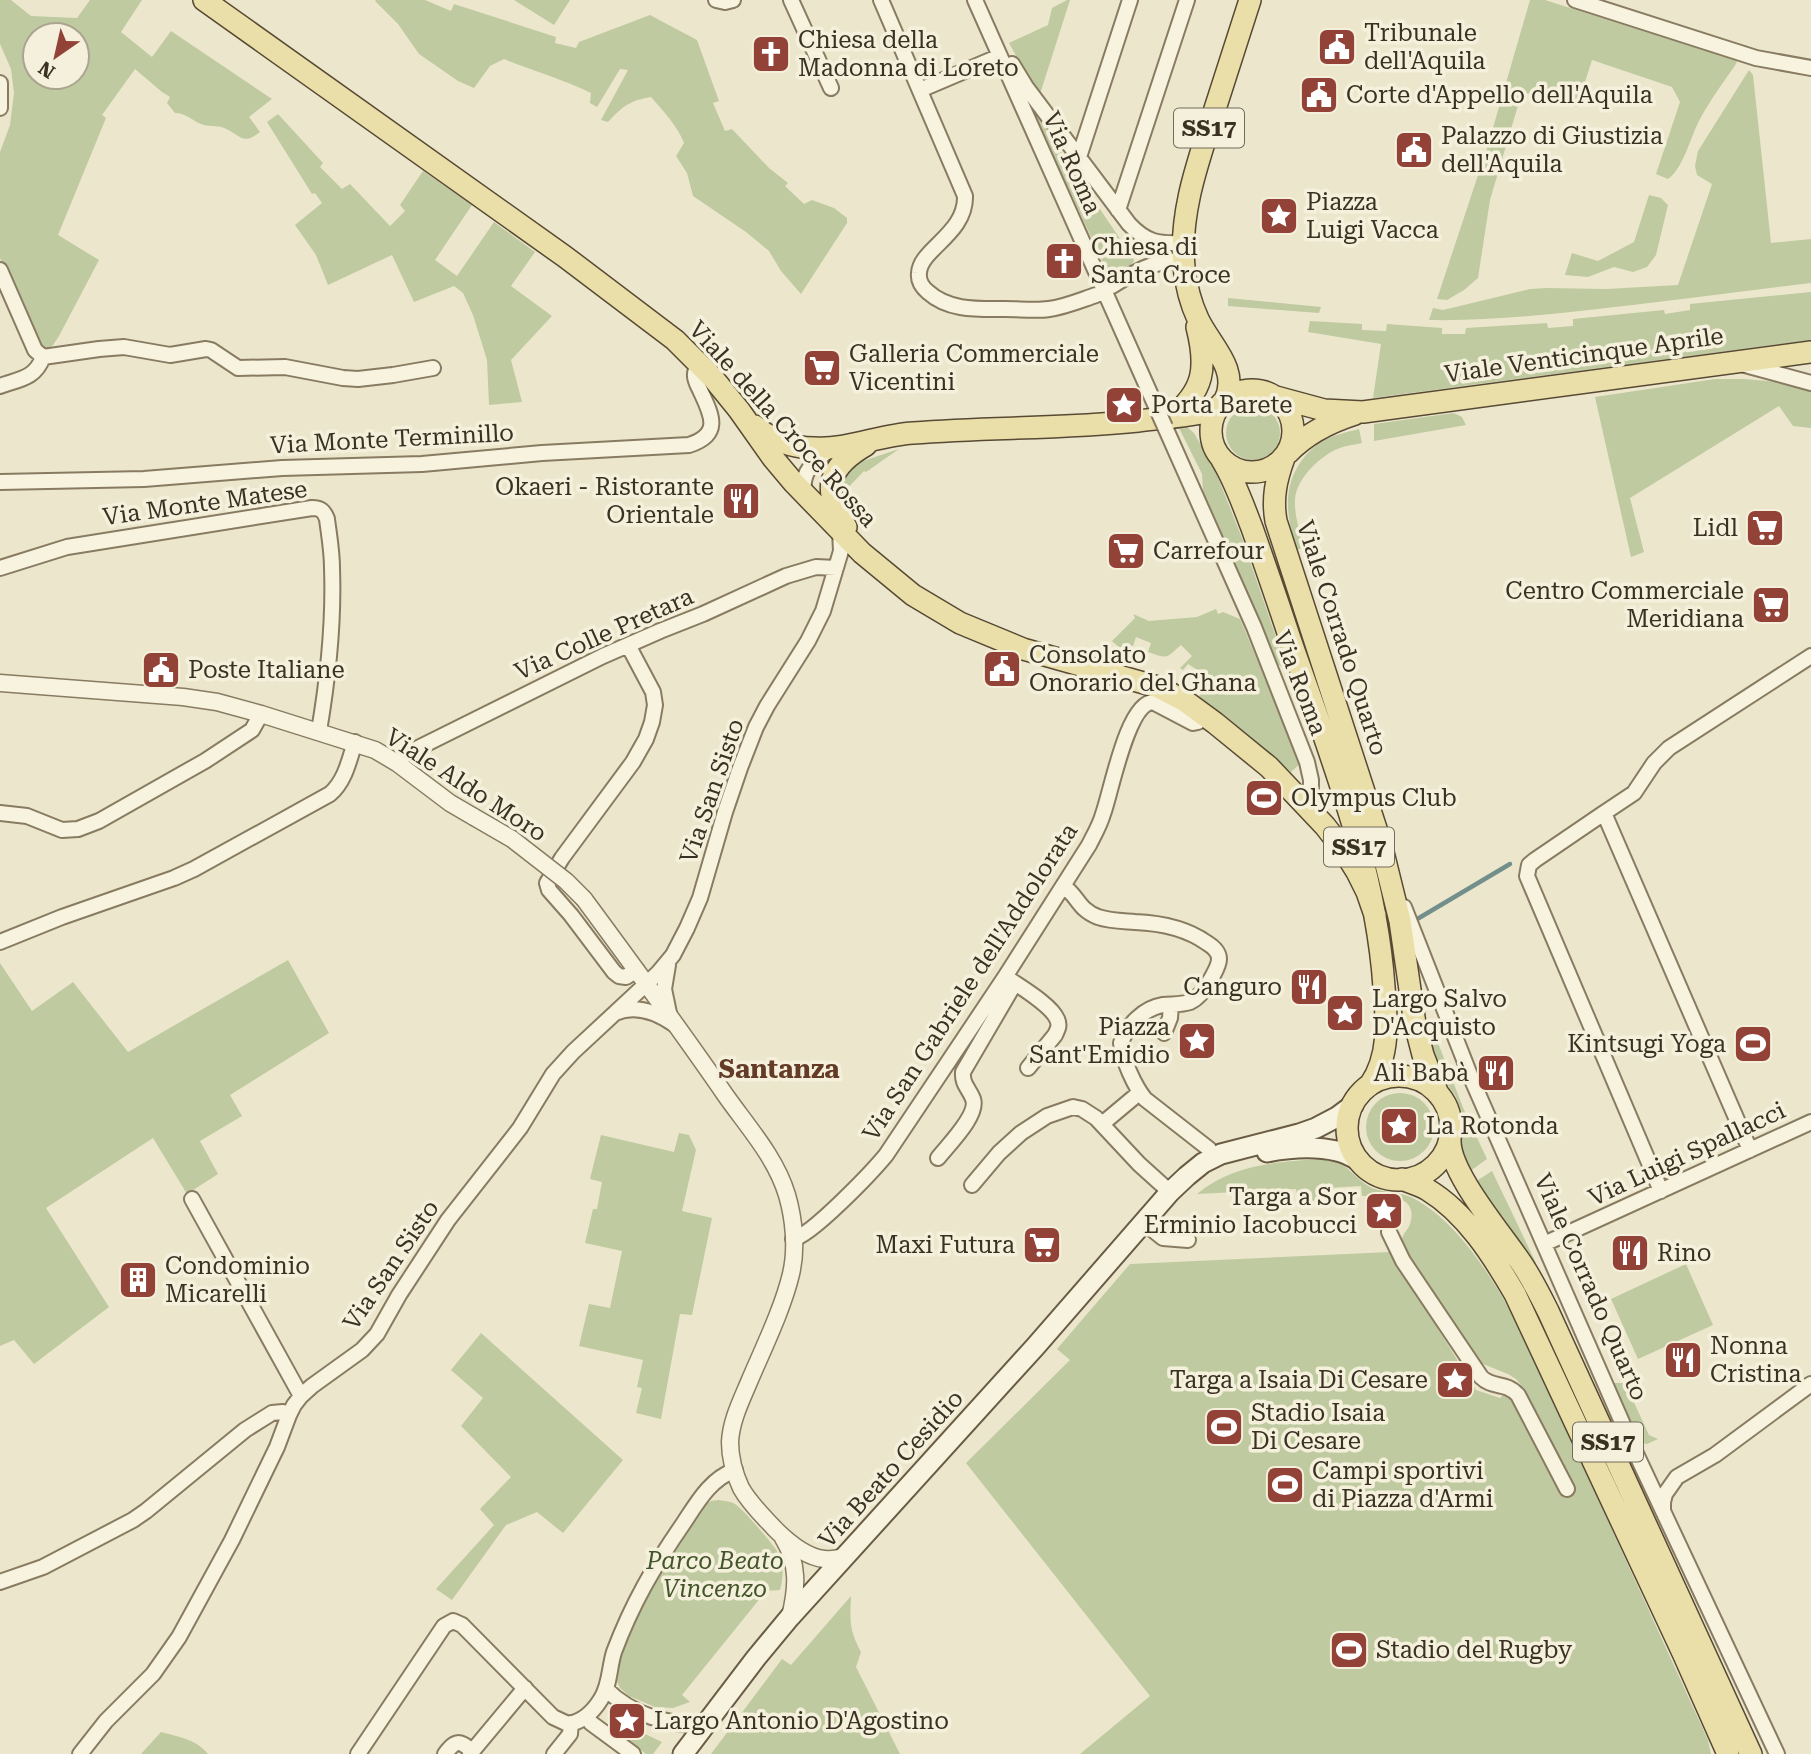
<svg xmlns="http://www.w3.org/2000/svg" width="1811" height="1754" font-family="'Roboto Serif',serif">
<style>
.green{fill:#bfcaa0;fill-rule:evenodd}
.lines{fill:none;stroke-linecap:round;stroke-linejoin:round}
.stream{stroke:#738f8c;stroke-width:4.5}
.minor-casing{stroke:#887b61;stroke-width:18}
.tertiary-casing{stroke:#887b61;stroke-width:19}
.secondary-casing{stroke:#6a5c44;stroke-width:23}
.primary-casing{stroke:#574934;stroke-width:24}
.minor{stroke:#f7f3df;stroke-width:14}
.tertiary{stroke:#f7f3df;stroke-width:16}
.secondary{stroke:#f7f3df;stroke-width:19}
.primary{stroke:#eadfa8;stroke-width:21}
.minor-bridge-casing{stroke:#887b61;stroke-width:18;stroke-linecap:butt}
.tertiary-bridge-casing{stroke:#887b61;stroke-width:19;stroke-linecap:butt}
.minor-bridge{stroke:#f7f3df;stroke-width:14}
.tertiary-bridge{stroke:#f7f3df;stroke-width:16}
.labels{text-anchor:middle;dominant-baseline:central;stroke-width:7;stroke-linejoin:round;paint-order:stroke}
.shield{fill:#f4f0db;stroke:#726a5a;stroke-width:2}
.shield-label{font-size:23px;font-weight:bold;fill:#3a3123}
.poi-label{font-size:24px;fill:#3a3123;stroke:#f4f0db;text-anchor:start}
.street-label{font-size:24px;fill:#3a3123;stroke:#f4f0db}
.park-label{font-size:24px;font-style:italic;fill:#44552b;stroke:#f4f0db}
.neighbourhood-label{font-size:26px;font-weight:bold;fill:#633b26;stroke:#f4f0db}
</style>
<rect width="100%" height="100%" fill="#ece7cc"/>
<path class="green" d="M0,0H11L31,16L77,18L90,0H142L121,32L152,57L171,31L272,99L249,117L260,132C242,146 241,135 224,128C217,125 208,127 201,124C191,120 186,113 175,113L167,103L170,97L162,92L135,69L102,115L106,118L58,235L99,260L59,336L53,345L48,350L42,347L37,342L0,258V152L10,125L14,93L11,69L0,44ZM35,35H77V77H35Z
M376,0H425L451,11L454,4L556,37L555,43L576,48L579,42L650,15L697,40L719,101L713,103L725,131L732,129L769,168L788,183L785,186L804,204L812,200L834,208L847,218V223L801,294L781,271L769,251L746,232L693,196L687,173L676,156L684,143C677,125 663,111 651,97C629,101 623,106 608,122L601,120L628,70L620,69L597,107L590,103L591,93C563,79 533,71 504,59L490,66L474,88L458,81L419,54L398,24L375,1Z
M514,0H570L554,25Z
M1067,0H1070L1040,94L1029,79L1009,43L1048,25L1052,8Z
M1530,0H1545L1737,61L1736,64C1723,83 1710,100 1699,121C1691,136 1683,169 1668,179L1656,174L1680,102L1672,87L1592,60L1577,107L1522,92L1490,200L1478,278L1464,290L1447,300L1437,299L1488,145Z
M1749,70L1753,75L1771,243L1811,239V283C1737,292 1663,302 1589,310C1536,316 1482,321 1429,320L1433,308L1443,310L1530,289L1546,288L1606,289L1678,285L1712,184L1697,175L1695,166L1698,151Z
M1031,107L1133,258L1134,261L1130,267L1111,280Z
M278,114L323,163L320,167L342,189L350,184L390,226L405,211L400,205L423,171L472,205L435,260L457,276L494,222L535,252L511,286L552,316L511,360L522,402L489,405L487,360L473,315L463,293L454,286L414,302L392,255L328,285L316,255L295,225L322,203L315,193L312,194L267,122Z
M1649,195L1661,198L1668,205L1656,255L1647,267L1633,272L1614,267L1588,277L1565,275L1572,253L1598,261L1634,242Z
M1811,292V340L1373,398L1381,344L1308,332L1310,321L1362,324V330L1386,331L1387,324L1442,328V334H1465L1466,328L1547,323L1548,328L1573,326V319L1664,310L1665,314L1690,310V304Z
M1228,298L1321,307L1319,313L1228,306Z
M1715,379H1745L1779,382L1810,391L1811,392V428L1793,426L1779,406L1630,498L1644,552L1631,557L1595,397Z
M1226 433a27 27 0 1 1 54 0a27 27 0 1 1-54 0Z
M1454,413L1462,417L1466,425L1374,441V424Z
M1178,426L1187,427L1194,433L1215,470L1242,538L1285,663L1282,667L1277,664L1203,491L1202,474Z
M1359,429L1362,443C1353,445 1343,446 1335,450C1317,459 1297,479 1295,499C1294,515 1300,532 1304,547L1297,550C1287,518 1281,489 1302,460C1308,452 1314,446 1322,441C1334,435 1347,432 1359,429Z
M899,449L866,472L864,471L841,495L840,482L851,467L860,462Z
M1216,609L1218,614L1223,612L1240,619L1290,737L1303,761L1291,772L1271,754L1198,698L1210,678L1188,664L1183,670L1180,668L1192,656L1181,645C1165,659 1169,659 1148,652L1151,643L1136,637L1133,646L1129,645L1123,660L1117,653L1121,649L1112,641L1135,618L1133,614L1149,621L1197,617Z
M288,960L329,1033L230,1095L242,1116L200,1141L218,1174L187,1194L153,1138L46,1208L109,1307L34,1364L14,1340L0,1346V963L32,1011L73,982L128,1052Z
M1438,1043L1464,1110L1487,1159L1469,1172L1461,1151L1462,1113L1455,1095L1446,1083L1431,1046Z
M1366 1127a34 34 0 1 1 68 0a34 34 0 1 1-68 0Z
M679,1133L689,1135L696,1150L682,1211L712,1218L692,1315L680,1314L661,1419L636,1413L642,1388L637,1387L643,1360L579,1346L589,1304L610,1308L622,1251L585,1243L593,1209H597L602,1182L590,1179L601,1135L674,1152Z
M1305,1160C1320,1160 1335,1158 1347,1168C1355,1175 1362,1183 1372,1188C1385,1193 1400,1192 1413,1198C1461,1223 1499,1288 1523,1335L1708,1740L1711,1754H1080L1150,1696L966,1463L1070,1360L1057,1349L1130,1264L1390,1252L1476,1390L1500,1398L1504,1394L1516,1403L1571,1486L1524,1389L1516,1379L1508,1374L1478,1362L1401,1246C1402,1230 1409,1232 1411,1220C1417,1192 1378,1196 1362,1196L1361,1186L1329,1188V1200L1298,1201L1296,1189L1197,1194C1228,1168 1266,1163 1305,1160Z
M1492,1171L1536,1263L1535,1265L1475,1182Z
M1686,1264L1713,1325L1638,1359L1611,1299Z
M481,1333L623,1460L563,1533L537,1512L506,1525L452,1600L436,1589L494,1525L480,1509L511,1477L461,1426L483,1398L451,1370Z
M1613,1383H1625L1649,1435L1658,1439L1647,1444L1640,1442Z
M718,1500C724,1501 730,1501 735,1504C743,1509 776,1547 780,1556C784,1567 783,1579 780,1590L766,1591L682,1695L690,1702L673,1708L655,1707L629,1696L620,1688L615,1677L618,1656L649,1587L703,1506L711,1501Z
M851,1596C850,1622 849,1629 861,1652L856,1667L900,1754H711L782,1659L791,1665Z
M619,1724H624L662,1742L653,1754H646L617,1732V1726Z
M161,1732C179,1737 196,1739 208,1754H141Z"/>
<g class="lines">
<path class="stream" d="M1419,918L1510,864"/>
<g class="minor-casing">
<path id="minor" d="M716,0L725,2L733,0
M791,0L831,88
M881,0L965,196C966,234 920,249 919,273C918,281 922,287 928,292C949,311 978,309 1005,309C1020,309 1035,311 1049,309C1065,307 1081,300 1096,295
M975,0L1157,409
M1575,0L1756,58L1811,68
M1012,64L1026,87L1129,224C1147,243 1158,244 1183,243
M0,83V108
M920,90L1000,56
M1079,157L1130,0
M1118,210L1187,0
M0,270L35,350L43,357L99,349L124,347L170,355L206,349L211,350L238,368L285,367L343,378L358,379L393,375L433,368
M1112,286C1138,270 1153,261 1184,260
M1745,365L1811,383
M0,386C19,379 35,379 43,357
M1165,427L1254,627L1307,762L1311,780V811
M0,482L144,479L282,468L422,464L542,453L689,445C723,434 711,414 700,390C698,386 694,379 695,374C695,369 698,368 701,364
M805,494C799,473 815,460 831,449
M0,568L67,547L312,508C321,508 324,511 327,519C329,535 332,551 332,568C334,622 328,678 319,731
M628,645L653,692L655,705L652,722L646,739L633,762L562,858L547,883L549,890L571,915L614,972L619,976L626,977L637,970
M397,763L402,757L412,751L603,656L660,631L703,614L786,576L816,567L836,568
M0,813L27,816L62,830L78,829L99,821L205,761L252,730L261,714
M1604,813L1634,793L1654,763L1669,748L1811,656
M1063,886C1078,895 1077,909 1098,917C1110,921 1123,921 1135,922C1160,923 1186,928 1207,943C1212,946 1219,952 1219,959C1219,966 1214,973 1211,979C1206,988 1199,998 1190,1002C1181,1005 1172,1004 1163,1005C1144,1008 1127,1025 1121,1043C1122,1059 1135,1087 1145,1099L1209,1149L1214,1157
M1404,907L1472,1080L1632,1445L1777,1754
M0,942L62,917L174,878L194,869L330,794C345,781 349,761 355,742
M668,965L664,989L669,1013
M1009,979C1022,988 1051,1005 1057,1019C1060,1025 1058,1029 1055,1035L1028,1068
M615,1013C636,1004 658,1013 675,1025
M1164,1033L1170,1018L1171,1005
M1102,1124L1139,1093
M938,1158C948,1145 979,1115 973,1099C969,1088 962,1085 963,1072L1015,983
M972,1185L999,1153L1021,1133L1047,1116L1073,1107L1082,1109L1096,1118L1139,1164L1170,1192
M1661,1191L1527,876L1529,865L1535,860L1604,813L1750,1150
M192,1199L301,1396
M1143,1222L1163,1238L1188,1240
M1389,1232L1403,1261L1481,1377C1493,1389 1505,1381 1518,1395L1567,1489
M793,1239C811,1236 872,1172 886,1155L1005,977L1089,845C1094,835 1100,825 1103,814C1111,793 1127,703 1153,702L1193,723L1198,722L1205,715
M1544,1244L1811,1122
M1663,1509V1502L1665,1494L1677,1477L1715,1455L1811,1384
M0,1582L43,1567L133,1520L146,1511L245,1430L272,1413L283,1412L289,1415
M606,1689C633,1716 667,1724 704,1726
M587,1717L591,1723L633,1754
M80,1754L106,1721L153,1674L179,1637L232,1540L277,1447L289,1415L294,1405L301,1396L312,1386L362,1350L377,1334L399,1295L448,1220L520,1128L553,1074L573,1052L658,973L673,955L687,928L700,898L725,812L740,768L756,727L767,706L808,641L823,611L841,551L840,531
M358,1754L444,1626L453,1621L462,1625L553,1717L568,1724C583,1722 593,1712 601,1699C610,1685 609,1668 614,1652C632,1604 654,1566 683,1524C697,1503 710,1479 735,1470
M445,1754C456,1740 459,1740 472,1751
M470,1754L525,1688
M554,1754L570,1734L571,1723"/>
</g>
<g class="tertiary-casing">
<path id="tertiary" d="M0,683L183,697L217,702L261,714L375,750L397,763L450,803L474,817
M584,899C632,964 680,1029 726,1096C748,1127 776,1158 787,1195C794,1219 797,1249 791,1274C783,1308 763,1349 749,1382C741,1401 731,1421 730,1442C730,1458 735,1475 741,1488C750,1504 763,1516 775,1529C787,1541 806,1557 824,1559C831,1560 838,1558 845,1557
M783,1538C799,1564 797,1588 790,1617"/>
</g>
<g class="secondary-casing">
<path id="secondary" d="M1267,1152C1288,1148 1315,1146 1337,1151C1344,1152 1351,1156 1358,1160
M683,1754L756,1658L790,1617L1035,1347L1170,1192L1187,1176L1203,1163L1221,1154L1299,1134L1316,1128L1337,1117L1353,1105"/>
</g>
<g class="primary-casing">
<path id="primary" d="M204,0L564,256L675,340L713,378L739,410L773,458L794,483L862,553L913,595L960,623L1023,649L1158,687L1185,701L1215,723L1269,767L1325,826L1342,848L1357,872L1367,892L1375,915
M1211 431a41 41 0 1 1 82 0a41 41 0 1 1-82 0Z
M1276,397L1324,410L1363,412L1811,352
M1225,400C1240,369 1210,345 1198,319C1190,302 1186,285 1184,267C1179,213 1198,162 1214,112C1226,74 1238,37 1250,0
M1170,418C1205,391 1207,367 1197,327
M755,426C772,440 791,448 814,448C848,450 879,435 913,433C988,427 1063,429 1138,421C1164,418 1191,416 1217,410
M1288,453C1306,434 1330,422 1355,414
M1284,458C1276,480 1272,498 1276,521L1381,844L1400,921L1415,1024L1423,1055L1438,1094
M1222,460C1235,481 1243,505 1252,528C1265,565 1278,602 1290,639C1329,752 1376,867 1384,987C1387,1021 1390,1056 1370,1085
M846,527C821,489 828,467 866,445
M1347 1128a52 52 0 1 1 104 0a52 52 0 1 1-104 0Z
M1450,1140C1449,1173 1503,1235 1522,1264C1532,1279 1540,1295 1548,1311L1751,1754
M1402,1179C1411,1183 1420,1185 1428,1190C1466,1213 1493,1256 1515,1294L1683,1653L1728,1754"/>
</g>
<use href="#minor" class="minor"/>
<use href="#tertiary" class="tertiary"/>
<use href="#secondary" class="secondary"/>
<use href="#primary" class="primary"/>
<g class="minor-bridge-casing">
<path id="minor-bridge" d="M1157,409L1165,427"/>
</g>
<g class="tertiary-bridge-casing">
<path id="tertiary-bridge" d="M474,817L512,839L566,881L584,899"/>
</g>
<use href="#minor-bridge" class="minor-bridge"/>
<use href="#tertiary-bridge" class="tertiary-bridge"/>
</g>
<defs>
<g id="civic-square" transform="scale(2.0125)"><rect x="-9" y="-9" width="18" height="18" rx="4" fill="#924236" stroke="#f4f0db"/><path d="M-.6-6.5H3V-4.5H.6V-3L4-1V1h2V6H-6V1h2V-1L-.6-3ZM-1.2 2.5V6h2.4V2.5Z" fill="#fff"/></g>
<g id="church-square" transform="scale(2.0125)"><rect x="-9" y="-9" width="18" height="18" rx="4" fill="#924236" stroke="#f4f0db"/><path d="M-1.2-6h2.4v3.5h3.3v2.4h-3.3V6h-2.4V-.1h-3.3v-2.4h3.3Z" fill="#fff"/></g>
<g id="sight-square" transform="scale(2.0125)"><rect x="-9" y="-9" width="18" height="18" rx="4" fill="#924236" stroke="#f4f0db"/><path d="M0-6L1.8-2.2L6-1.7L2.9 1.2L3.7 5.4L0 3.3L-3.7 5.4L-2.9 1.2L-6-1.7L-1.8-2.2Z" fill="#fff"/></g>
<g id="supermarket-square" transform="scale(2.0125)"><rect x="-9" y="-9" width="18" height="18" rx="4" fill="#924236" stroke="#f4f0db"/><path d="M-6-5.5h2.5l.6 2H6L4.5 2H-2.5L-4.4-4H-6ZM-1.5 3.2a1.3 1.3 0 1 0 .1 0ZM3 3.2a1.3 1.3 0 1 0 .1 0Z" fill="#fff"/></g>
<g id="restaurant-square" transform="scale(2.0125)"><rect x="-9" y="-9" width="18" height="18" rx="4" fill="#924236" stroke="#f4f0db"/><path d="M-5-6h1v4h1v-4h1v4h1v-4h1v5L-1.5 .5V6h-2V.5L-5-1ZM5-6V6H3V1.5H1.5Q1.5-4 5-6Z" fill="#fff"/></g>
<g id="stadium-square" transform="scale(2.0125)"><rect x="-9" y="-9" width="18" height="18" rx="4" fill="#924236" stroke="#f4f0db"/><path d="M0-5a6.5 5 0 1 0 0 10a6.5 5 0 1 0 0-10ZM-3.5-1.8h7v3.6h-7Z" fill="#fff"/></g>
<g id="building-square" transform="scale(2.0125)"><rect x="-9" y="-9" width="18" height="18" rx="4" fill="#924236" stroke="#f4f0db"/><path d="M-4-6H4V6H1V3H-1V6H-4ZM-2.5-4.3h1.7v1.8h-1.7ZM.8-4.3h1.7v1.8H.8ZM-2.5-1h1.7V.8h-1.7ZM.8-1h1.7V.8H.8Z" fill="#fff"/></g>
</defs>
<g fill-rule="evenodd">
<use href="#civic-square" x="1337" y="47"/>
<use href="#church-square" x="771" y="54"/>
<use href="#civic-square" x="1319" y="95"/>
<use href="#civic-square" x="1414" y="150"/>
<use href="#sight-square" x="1279" y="216"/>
<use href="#church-square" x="1064" y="261"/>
<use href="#supermarket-square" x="822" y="368"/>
<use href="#sight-square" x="1124" y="405"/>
<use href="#restaurant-square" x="741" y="501"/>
<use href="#supermarket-square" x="1765" y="528"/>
<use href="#supermarket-square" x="1126" y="551"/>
<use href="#supermarket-square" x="1771" y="605"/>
<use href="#civic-square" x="1002" y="669"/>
<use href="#civic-square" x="161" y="670"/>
<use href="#stadium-square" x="1264" y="798"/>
<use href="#restaurant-square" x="1309" y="987"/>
<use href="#sight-square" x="1345" y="1013"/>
<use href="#sight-square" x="1197" y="1041"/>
<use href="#stadium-square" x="1753" y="1044"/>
<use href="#restaurant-square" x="1496" y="1073"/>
<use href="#sight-square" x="1399" y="1126"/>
<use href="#sight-square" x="1384" y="1211"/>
<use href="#supermarket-square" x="1042" y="1245"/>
<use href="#restaurant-square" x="1630" y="1253"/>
<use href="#building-square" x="138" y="1280"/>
<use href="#restaurant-square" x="1683" y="1360"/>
<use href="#sight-square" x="1455" y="1380"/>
<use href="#stadium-square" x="1224" y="1427"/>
<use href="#stadium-square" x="1285" y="1485"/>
<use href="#stadium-square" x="1349" y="1650"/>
<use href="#sight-square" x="627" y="1721"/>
</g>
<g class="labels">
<g class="shield">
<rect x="1174" y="108.5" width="70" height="39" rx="5"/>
<rect x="1324" y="827.5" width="70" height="39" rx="5"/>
<rect x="1573" y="1422.5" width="70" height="39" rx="5"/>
</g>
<g class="shield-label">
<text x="1209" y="128">SS17</text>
<text x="1359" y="847">SS17</text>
<text x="1608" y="1442">SS17</text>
</g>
<g class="poi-label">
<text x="1364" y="33">Tribunale<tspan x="1364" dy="28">dell'Aquila</tspan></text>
<text x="798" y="40">Chiesa della<tspan x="798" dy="28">Madonna di Loreto</tspan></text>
<text x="1346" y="95">Corte d'Appello dell'Aquila</text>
<text x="1441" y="136">Palazzo di Giustizia<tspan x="1441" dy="28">dell'Aquila</tspan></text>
<text x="1306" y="202">Piazza<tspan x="1306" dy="28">Luigi Vacca</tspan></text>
<text x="1091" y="247">Chiesa di<tspan x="1091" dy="28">Santa Croce</tspan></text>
<text x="849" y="354">Galleria Commerciale<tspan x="849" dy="28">Vicentini</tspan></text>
<text x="1151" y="405">Porta Barete</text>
<text x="714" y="487" text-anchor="end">Okaeri - Ristorante<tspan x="714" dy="28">Orientale</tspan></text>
<text x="1738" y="528" text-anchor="end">Lidl</text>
<text x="1153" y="551">Carrefour</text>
<text x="1744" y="591" text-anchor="end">Centro Commerciale<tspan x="1744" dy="28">Meridiana</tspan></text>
<text x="1029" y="655">Consolato<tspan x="1029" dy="28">Onorario del Ghana</tspan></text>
<text x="188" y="670">Poste Italiane</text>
<text x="1291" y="798">Olympus Club</text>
<text x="1282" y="987" text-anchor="end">Canguro</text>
<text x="1372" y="999">Largo Salvo<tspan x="1372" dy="28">D'Acquisto</tspan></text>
<text x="1170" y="1027" text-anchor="end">Piazza<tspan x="1170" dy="28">Sant'Emidio</tspan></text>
<text x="1726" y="1044" text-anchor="end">Kintsugi Yoga</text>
<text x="1469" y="1073" text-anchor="end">Ali Babà</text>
<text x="1426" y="1126">La Rotonda</text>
<text x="1357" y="1197" text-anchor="end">Targa a Sor<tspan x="1357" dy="28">Erminio Iacobucci</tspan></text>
<text x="1015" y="1245" text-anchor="end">Maxi Futura</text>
<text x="1657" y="1253">Rino</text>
<text x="165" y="1266">Condominio<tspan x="165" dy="28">Micarelli</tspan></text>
<text x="1710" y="1346">Nonna<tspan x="1710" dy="28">Cristina</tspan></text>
<text x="1428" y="1380" text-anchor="end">Targa a Isaia Di Cesare</text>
<text x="1251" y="1413">Stadio Isaia<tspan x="1251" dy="28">Di Cesare</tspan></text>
<text x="1312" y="1471">Campi sportivi<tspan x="1312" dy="28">di Piazza d'Armi</tspan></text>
<text x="1376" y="1650">Stadio del Rugby</text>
<text x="654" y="1721">Largo Antonio D'Agostino</text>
</g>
<g class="street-label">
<text transform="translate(1072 163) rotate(66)">Via Roma</text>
<text transform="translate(1584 355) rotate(-8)">Viale Venticinque Aprile</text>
<text transform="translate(783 424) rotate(48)">Viale della Croce Rossa</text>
<text transform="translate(392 439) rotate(-3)">Via Monte Terminillo</text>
<text transform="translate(205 503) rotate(-8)">Via Monte Matese</text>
<text transform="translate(604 634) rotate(-24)">Via Colle Pretara</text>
<text transform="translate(1342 638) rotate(72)">Viale Corrado Quarto</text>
<text transform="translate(1300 683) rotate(69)">Via Roma</text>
<text transform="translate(466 785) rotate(33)">Viale Aldo Moro</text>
<text transform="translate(712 791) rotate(-71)">Via San Sisto</text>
<text transform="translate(970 982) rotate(-57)">Via San Gabriele dell'Addolorata</text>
<text transform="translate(1687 1154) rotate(-25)">Via Luigi Spallacci</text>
<text transform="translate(391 1265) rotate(-56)">Via San Sisto</text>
<text transform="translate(1591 1287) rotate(66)">Viale Corrado Quarto</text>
<text transform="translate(891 1469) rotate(-48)">Via Beato Cesidio</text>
</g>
<g class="park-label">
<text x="715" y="1561">Parco Beato<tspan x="715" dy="28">Vincenzo</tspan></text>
</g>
<g class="neighbourhood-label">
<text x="779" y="1069">Santanza</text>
</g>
</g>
<g transform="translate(56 56) rotate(214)"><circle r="33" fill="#f4f0db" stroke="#aaa491" stroke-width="2"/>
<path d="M0-5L12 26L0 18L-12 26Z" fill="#924236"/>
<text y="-10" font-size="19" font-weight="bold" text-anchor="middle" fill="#3a3123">N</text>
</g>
</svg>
